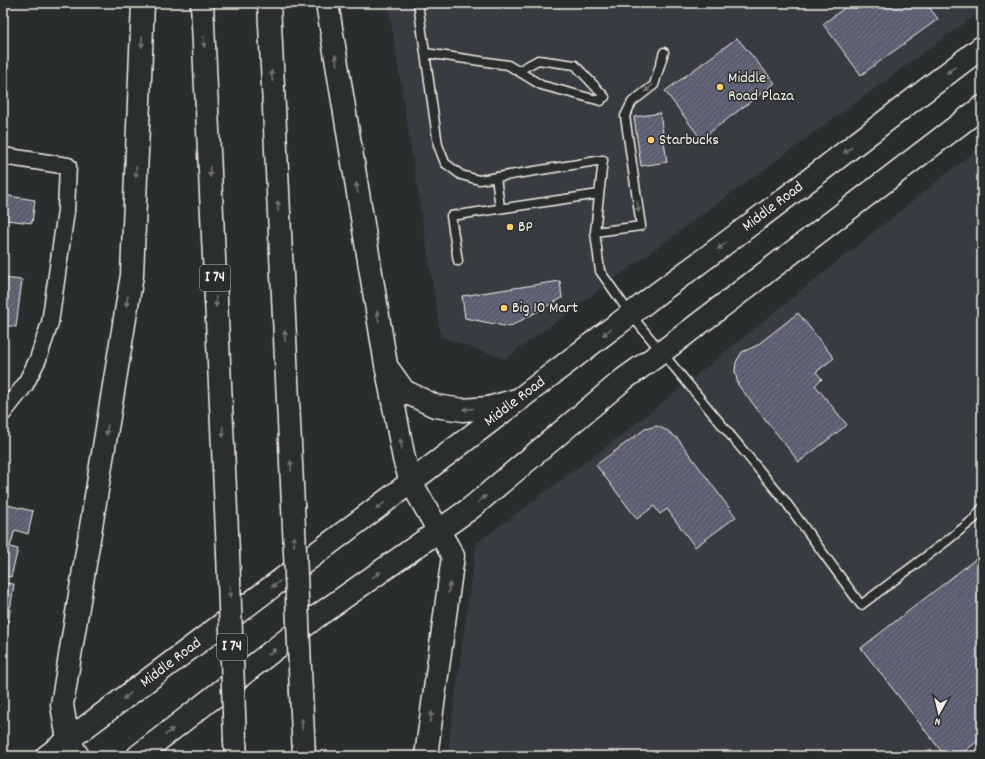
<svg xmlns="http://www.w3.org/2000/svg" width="985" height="759" font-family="Dekko,sans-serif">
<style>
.built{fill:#393b42}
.building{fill:url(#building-hatch);stroke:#f4f1e8}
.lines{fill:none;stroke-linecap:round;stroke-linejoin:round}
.service-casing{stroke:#f4f1e8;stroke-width:11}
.minor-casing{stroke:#f4f1e8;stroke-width:19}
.secondary-casing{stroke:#f4f1e8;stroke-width:25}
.motorway-casing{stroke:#f4f1e8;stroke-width:25}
.service{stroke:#2a2d2e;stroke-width:8}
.minor{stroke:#2a2d2e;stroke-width:16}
.secondary{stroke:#2a2d2e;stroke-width:22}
.motorway{stroke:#2a2d2e;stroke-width:22}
.motorway-bridge-casing{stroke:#f4f1e8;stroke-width:25;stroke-linecap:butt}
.motorway-bridge{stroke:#2a2d2e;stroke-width:22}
.oneway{fill:#71726f}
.poi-dot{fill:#ffd166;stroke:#2a2d2e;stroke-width:1.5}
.labels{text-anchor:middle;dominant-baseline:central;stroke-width:3;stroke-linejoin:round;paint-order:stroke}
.shield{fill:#2a2d2e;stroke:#b7b6b0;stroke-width:1}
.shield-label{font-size:15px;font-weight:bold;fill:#f4f1e8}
.poi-label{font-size:16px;fill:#f4f1e8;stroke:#2a2d2e;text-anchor:start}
.street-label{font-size:16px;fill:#f4f1e8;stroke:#2a2d2e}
</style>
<defs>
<pattern id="building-hatch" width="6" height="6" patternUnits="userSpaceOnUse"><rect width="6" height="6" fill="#5b5d6f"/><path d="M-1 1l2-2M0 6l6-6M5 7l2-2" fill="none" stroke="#737584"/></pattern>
</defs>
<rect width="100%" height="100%" fill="#2a2d2e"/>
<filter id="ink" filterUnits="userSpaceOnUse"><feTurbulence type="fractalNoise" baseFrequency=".025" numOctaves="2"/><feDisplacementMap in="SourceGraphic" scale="8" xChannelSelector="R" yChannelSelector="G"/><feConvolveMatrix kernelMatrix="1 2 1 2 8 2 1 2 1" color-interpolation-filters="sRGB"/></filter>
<g filter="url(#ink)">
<path class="built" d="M388,3H982V10L505,359L441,337Z
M982,145V756H447L476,544L637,423Z"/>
<path class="building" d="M603,3H626L625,7L603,4Z
M851,3H926L938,19L861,75L823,24Z
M737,38L775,83L701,139L665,91Z
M3,82L8,83L5,108H3Z
M660,113L667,162L641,166L634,117Z
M3,195L35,200L32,223L6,220L5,231H3Z
M3,278L22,280L16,327L3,325Z
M560,281L562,298L509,327L465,318L462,296Z
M798,313L834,358L816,372L822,379L815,385L847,425L799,462L738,385L735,371L736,362L742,352L756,346Z
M657,426L668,431L678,439L736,517L695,547L667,509L660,514L654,506L637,519L596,465L645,429Z
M3,504L33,511L28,534L15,530L10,547L18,549L11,577L3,575Z
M982,554V738L958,756H945L861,648Z
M3,583L14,584L7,631H3Z"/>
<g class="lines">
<g class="service-casing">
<path id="service" d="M418,3L438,145L445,163L461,175L479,180L603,160L595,232L641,226L625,116L632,102L654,85L664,52
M425,53L508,65L541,85L601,101
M518,71L538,60L575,65L605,97
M496,177L500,208
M595,232L600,271L631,315L785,501L861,605L948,540L974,519L982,508
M458,261L451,216L599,194"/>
</g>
<g class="minor-casing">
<path id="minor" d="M3,156L68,166L66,211L50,323L38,359L25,385L3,413"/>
</g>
<g class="secondary-casing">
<path id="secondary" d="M47,756L411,482L611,329C631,315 649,299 669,285C775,208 878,126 982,47
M138,756L316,617L471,508L624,379L662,352L982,107"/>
</g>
<g class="motorway-casing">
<path id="motorway" d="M202,3L228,553
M269,3L293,505
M327,3L386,365L404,459L411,482L453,556L426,756
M389,370L404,391L435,406L463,410L488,408L520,399
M301,692L304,756
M235,741L236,756
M78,756L68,740L62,705L132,275L143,3"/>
</g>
<use href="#service" class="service"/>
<use href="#minor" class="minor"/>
<use href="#secondary" class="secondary"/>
<use href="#motorway" class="motorway"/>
<g class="motorway-bridge-casing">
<path id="motorway-bridge" d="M293,505L301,692
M228,553L235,741"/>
</g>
<use href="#motorway-bridge" class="motorway-bridge"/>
</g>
<defs><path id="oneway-solid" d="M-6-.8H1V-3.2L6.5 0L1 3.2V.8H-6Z"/></defs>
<g class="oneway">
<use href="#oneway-solid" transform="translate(142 42) rotate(92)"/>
<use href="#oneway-solid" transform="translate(204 42) rotate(87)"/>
<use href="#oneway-solid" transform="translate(336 60) rotate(-99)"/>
<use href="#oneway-solid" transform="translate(951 70) rotate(143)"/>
<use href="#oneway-solid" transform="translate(272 76) rotate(-93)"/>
<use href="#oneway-solid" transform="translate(649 88) rotate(136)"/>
<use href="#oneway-solid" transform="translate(848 150) rotate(143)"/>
<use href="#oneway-solid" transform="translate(136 172) rotate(92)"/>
<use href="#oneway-solid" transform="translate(210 172) rotate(87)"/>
<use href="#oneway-solid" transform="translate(357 188) rotate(-99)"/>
<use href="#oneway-solid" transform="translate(278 206) rotate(-93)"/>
<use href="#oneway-solid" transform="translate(638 207) rotate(82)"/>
<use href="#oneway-solid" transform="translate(722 246) rotate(143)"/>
<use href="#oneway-solid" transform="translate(127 301) rotate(99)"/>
<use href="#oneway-solid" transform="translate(216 302) rotate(87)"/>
<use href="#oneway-solid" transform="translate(378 316) rotate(-99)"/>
<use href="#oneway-solid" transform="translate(607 332) rotate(143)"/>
<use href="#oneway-solid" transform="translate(285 336) rotate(-93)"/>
<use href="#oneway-solid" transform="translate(468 409) rotate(175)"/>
<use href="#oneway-solid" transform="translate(107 430) rotate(99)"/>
<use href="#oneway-solid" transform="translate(223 432) rotate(87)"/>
<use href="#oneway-solid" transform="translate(401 444) rotate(-101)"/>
<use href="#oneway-solid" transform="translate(291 466) rotate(-93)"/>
<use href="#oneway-solid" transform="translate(482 499) rotate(-40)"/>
<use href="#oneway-solid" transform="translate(380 506) rotate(143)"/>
<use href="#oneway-solid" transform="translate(294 541) rotate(-93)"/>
<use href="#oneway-solid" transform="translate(376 575) rotate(-35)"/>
<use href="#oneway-solid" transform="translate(276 584) rotate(143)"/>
<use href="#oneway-solid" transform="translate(449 588) rotate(-82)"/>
<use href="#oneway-solid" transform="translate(230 592) rotate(88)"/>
<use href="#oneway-solid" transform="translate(272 652) rotate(-38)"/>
<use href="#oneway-solid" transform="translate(127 696) rotate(143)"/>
<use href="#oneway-solid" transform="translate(431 717) rotate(-82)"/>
<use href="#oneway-solid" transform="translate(302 724) rotate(-92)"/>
<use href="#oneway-solid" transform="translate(169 732) rotate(-38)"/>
</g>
</g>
<g class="poi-dot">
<circle cx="720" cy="87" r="4"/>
<circle cx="651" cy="140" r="4"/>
<circle cx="510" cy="227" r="4"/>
<circle cx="504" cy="308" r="4"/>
</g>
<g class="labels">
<g class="shield">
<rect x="200" y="265" width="30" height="26" rx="3"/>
<rect x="217" y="634" width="30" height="26" rx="3"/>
</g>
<g class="shield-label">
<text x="215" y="278">I 74</text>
<text x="232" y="647">I 74</text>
</g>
<g class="poi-label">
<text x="728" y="78">Middle<tspan x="728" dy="18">Road Plaza</tspan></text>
<text x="659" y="140">Starbucks</text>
<text x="518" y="227">BP</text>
<text x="512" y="308">Big 10 Mart</text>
</g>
<g class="street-label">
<text transform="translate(773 207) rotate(-37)">Middle Road</text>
<text transform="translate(515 402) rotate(-37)">Middle Road</text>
<text transform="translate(171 663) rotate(-37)">Middle Road</text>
</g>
</g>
<rect width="985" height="759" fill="none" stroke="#2a2d2e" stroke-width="16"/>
<rect x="8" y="8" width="969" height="743" fill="none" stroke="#f4f1e8" stroke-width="1.5" filter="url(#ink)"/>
<g transform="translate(939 713) rotate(188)" stroke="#2a2d2e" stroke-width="3" paint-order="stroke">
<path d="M0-3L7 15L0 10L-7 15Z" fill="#f4f1e8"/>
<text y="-6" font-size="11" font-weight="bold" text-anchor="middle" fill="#f4f1e8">N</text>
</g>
</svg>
